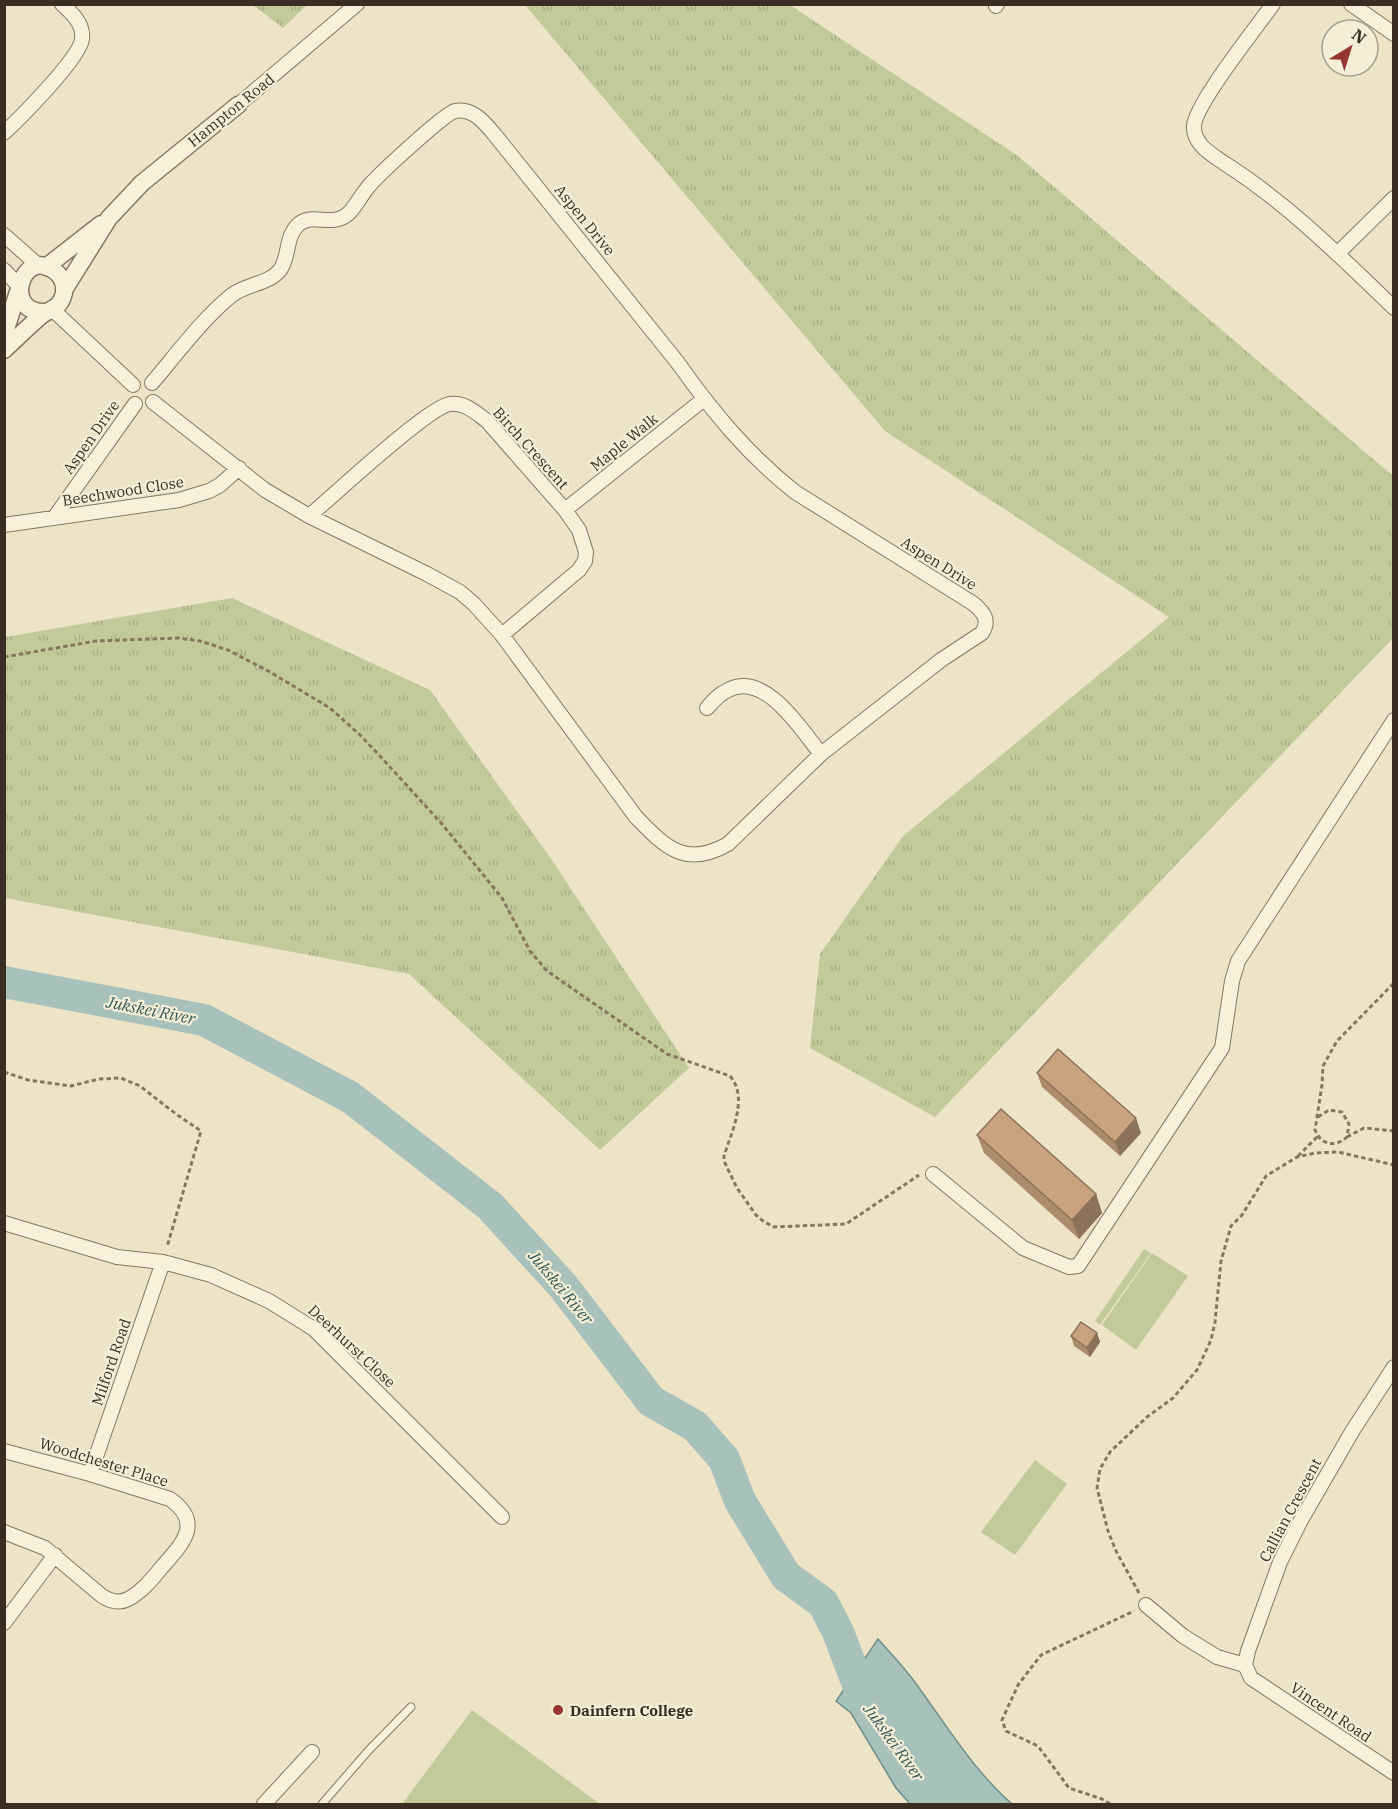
<svg xmlns="http://www.w3.org/2000/svg" width="1398" height="1809" font-family="'IBM Plex Serif',serif">
<defs>
<pattern id="grass-tufts" width="24" height="20" patternUnits="userSpaceOnUse" patternTransform="scale(1.5)"><rect width="24" height="20" fill="#c2ca9c"/><path d="M3 7l-1-3M5 7V3M7 7l1-3M15 17l-1-3M17 17v-4M19 17l1-3" fill="none" stroke="#a7ae86"/></pattern>
</defs>
<rect width="100%" height="100%" fill="#ede4c8"/>
<path fill="url(#grass-tufts)" d="M253,5H307L283,28Z
M525,5H790L1018,156L1393,476V638L935,1117L810,1048L820,954L903,836L1169,617L885,431Z
M232,598L430,690L554,863L689,1068L600,1150L409,974L5,898V637Z"/>
<path fill="#c2ca9c" d="M1144,1249L1151,1253L1100,1325L1095,1321Z
M1152,1253L1188,1276L1136,1350L1102,1325Z
M1035,1460L1067,1484L1015,1555L981,1532Z
M472,1710L600,1804H402Z"/>
<path fill="#a9c1bb" stroke="#6f8f89" stroke-width="1.5" d="M878,1639C890,1653 903,1666 914,1681C945,1723 973,1770 1012,1804H910L896,1788L851,1713L836,1701Z"/>
<g fill="none" stroke-linecap="round" stroke-linejoin="round">
<path stroke="#a9c1bb" stroke-width="32" d="M4,982L204,1020L350,1097L490,1206L563,1286L651,1401L695,1426L724,1459L740,1501L786,1576L823,1603L838,1632L865,1703L872,1712"/>
<defs>
<path id="service" d="M322,1804L368,1751L411,1707"/>
<path id="minor" d="M1273,4C1257,27 1195,104 1194,126C1193,144 1211,154 1224,163C1287,203 1340,256 1394,308
M1351,4L1394,34
M996,6L997,4
M238,105L357,4
M4,133C20,118 80,58 82,39C84,24 72,13 62,4
M4,235L39,266
M1337,254L1394,198
M4,270L18,285
M53,310L133,385
M152,383C176,355 203,318 232,295C246,284 269,284 280,270C290,256 285,236 299,224C314,212 333,229 350,212C357,204 362,194 369,186C379,174 444,114 455,111C475,107 488,127 499,140L678,363C712,411 748,455 795,492L974,604C984,613 990,620 982,633L941,660L821,754L728,844C686,868 666,848 636,817L502,635L474,604L460,592L427,574L309,516L265,490L153,402
M565,510L704,399
M309,516C332,497 429,406 450,404C465,402 476,413 487,421L565,510L579,530L586,552L585,561L579,570L502,635
M54,518L135,404
M4,525L179,500L209,491L220,485L239,468
M707,708C713,701 719,694 728,690C765,670 802,731 821,754
M933,1174L1023,1248L1069,1267L1078,1266L1222,1048L1232,981L1238,961L1394,720
M4,1223L117,1257L163,1262L211,1275L269,1301L314,1329L502,1517
M1394,1367L1353,1430L1301,1520L1280,1562L1248,1651L1245,1665L1251,1678L1394,1773
M4,1451L90,1474L170,1499C204,1523 182,1544 162,1567C153,1578 141,1593 128,1599C119,1604 110,1601 102,1596L45,1548L4,1532
M90,1474L163,1262
M1146,1605L1183,1636L1217,1657L1245,1665
M4,1623L55,1555
M264,1804L312,1752"/>
<path id="tertiary" d="M46,267L101,224
M64,290L109,218L142,183L238,105
M4,335L18,292
M4,350C17,338 29,326 42,315C47,311 53,310 58,305C61,302 63,297 64,293C65,285 62,277 56,272C23,244 0,314 46,312"/>
</defs>
<use href="#service" stroke="#88775e" stroke-width="9"/>
<use href="#minor" stroke="#88775e" stroke-width="16"/>
<use href="#tertiary" stroke="#88775e" stroke-width="19"/>
<path stroke="#88775e" stroke-width="3" stroke-dasharray="4.5 3" stroke-linecap="butt" d="M4,657L96,641L179,638L200,641L228,650L270,672L330,708L359,734L379,755L442,824L502,898L530,951L547,971L667,1054L730,1076C749,1098 731,1133 724,1156V1161L737,1188L756,1215L763,1221L774,1227L846,1224L919,1175
M4,1072L28,1080L71,1086L99,1079L121,1078L140,1086L176,1114L201,1131L167,1247
M1318,1117L1329,1110L1342,1112L1349,1124L1347,1137C1335,1148 1321,1145 1315,1130L1322,1085L1323,1066L1337,1041L1394,983
M1347,1137L1364,1128L1394,1131
M1298,1156L1318,1136
M1139,1593L1116,1551L1108,1531L1097,1488L1100,1469L1110,1452L1147,1417L1173,1398L1197,1370L1211,1340L1215,1322L1221,1261L1231,1226L1242,1215L1266,1176L1297,1157L1315,1153L1338,1152L1394,1165
M1110,1804L1102,1799L1069,1788L1038,1746L1006,1731L1002,1720L1018,1685L1041,1655L1134,1611"/>
<use href="#service" stroke="#f7f1db" stroke-width="7"/>
<use href="#minor" stroke="#f7f1db" stroke-width="14"/>
<use href="#tertiary" stroke="#f7f1db" stroke-width="16"/>
</g>
<path fill="#ad8c6e" d="M1037,1073L1141,1133L1120,1156L1042,1087Z
M977,1135L1096,1194L1102,1213L1079,1239L984,1153Z
M1097,1333L1100,1342L1090,1357L1074,1346L1071,1336Z"/>
<path fill="#8d725a" d="M1136,1118L1141,1133L1120,1156L1115,1142Z
M1096,1194L1102,1213L1079,1239L1072,1220Z
M1097,1333L1100,1342L1090,1357L1087,1348Z"/>
<path fill="#c9a380" stroke="#8d725a" stroke-width="1.5" d="M1058,1049L1136,1118L1115,1142L1037,1073Z
M1001,1109L1096,1194L1072,1220L977,1135Z
M1081,1322L1097,1333L1087,1348L1071,1336Z"/>
<circle fill="#943731" stroke="#f4eed7" stroke-width="2" cx="558" cy="1710" r="6"/>
<g text-anchor="middle" dominant-baseline="central" stroke-width="4.5" stroke-linejoin="round" paint-order="stroke">
<g font-size="15" fill="#392e21" stroke="#f4eed7">
<text transform="translate(231 110) rotate(-39)">Hampton Road</text>
<text transform="translate(585 220) rotate(51)">Aspen Drive</text>
<text transform="translate(91 437) rotate(-55)">Aspen Drive</text>
<text transform="translate(624 442) rotate(-39)">Maple Walk</text>
<text transform="translate(531 448) rotate(48)">Birch Crescent</text>
<text transform="translate(123 491) rotate(-9)">Beechwood Close</text>
<text transform="translate(939 563) rotate(32)">Aspen Drive</text>
<text transform="translate(352 1346) rotate(43)">Deerhurst Close</text>
<text transform="translate(111 1362) rotate(-71)">Milford Road</text>
<text transform="translate(104 1462) rotate(17)">Woodchester Place</text>
<text transform="translate(1290 1510) rotate(-62)">Callian Crescent</text>
<text transform="translate(1331 1712) rotate(34)">Vincent Road</text>
</g>
<g font-size="15" font-weight="bold" fill="#392e21" stroke="#f4eed7" text-anchor="start">
<text x="570" y="1710">Dainfern College</text>
</g>
<g font-size="16" font-style="italic" fill="#315858" stroke="#f4eed7">
<text transform="translate(151 1010) rotate(11)">Jukskei River</text>
<text transform="translate(561 1287) rotate(50)">Jukskei River</text>
<text transform="translate(894 1742) rotate(54)">Jukskei River</text>
</g>
</g>
<rect width="1398" height="1809" fill="none" stroke="#392e21" stroke-width="12"/>
<g transform="translate(1350 48) rotate(38)"><circle r="28" fill="#f4eed7" stroke="#a9a18e" stroke-width="1.5"/>
<path d="M0-4.5L10 22L0 15L-10 22Z" fill="#943731"/>
<text y="-9" font-size="16" font-weight="bold" text-anchor="middle" fill="#392e21">N</text>
</g>
</svg>
